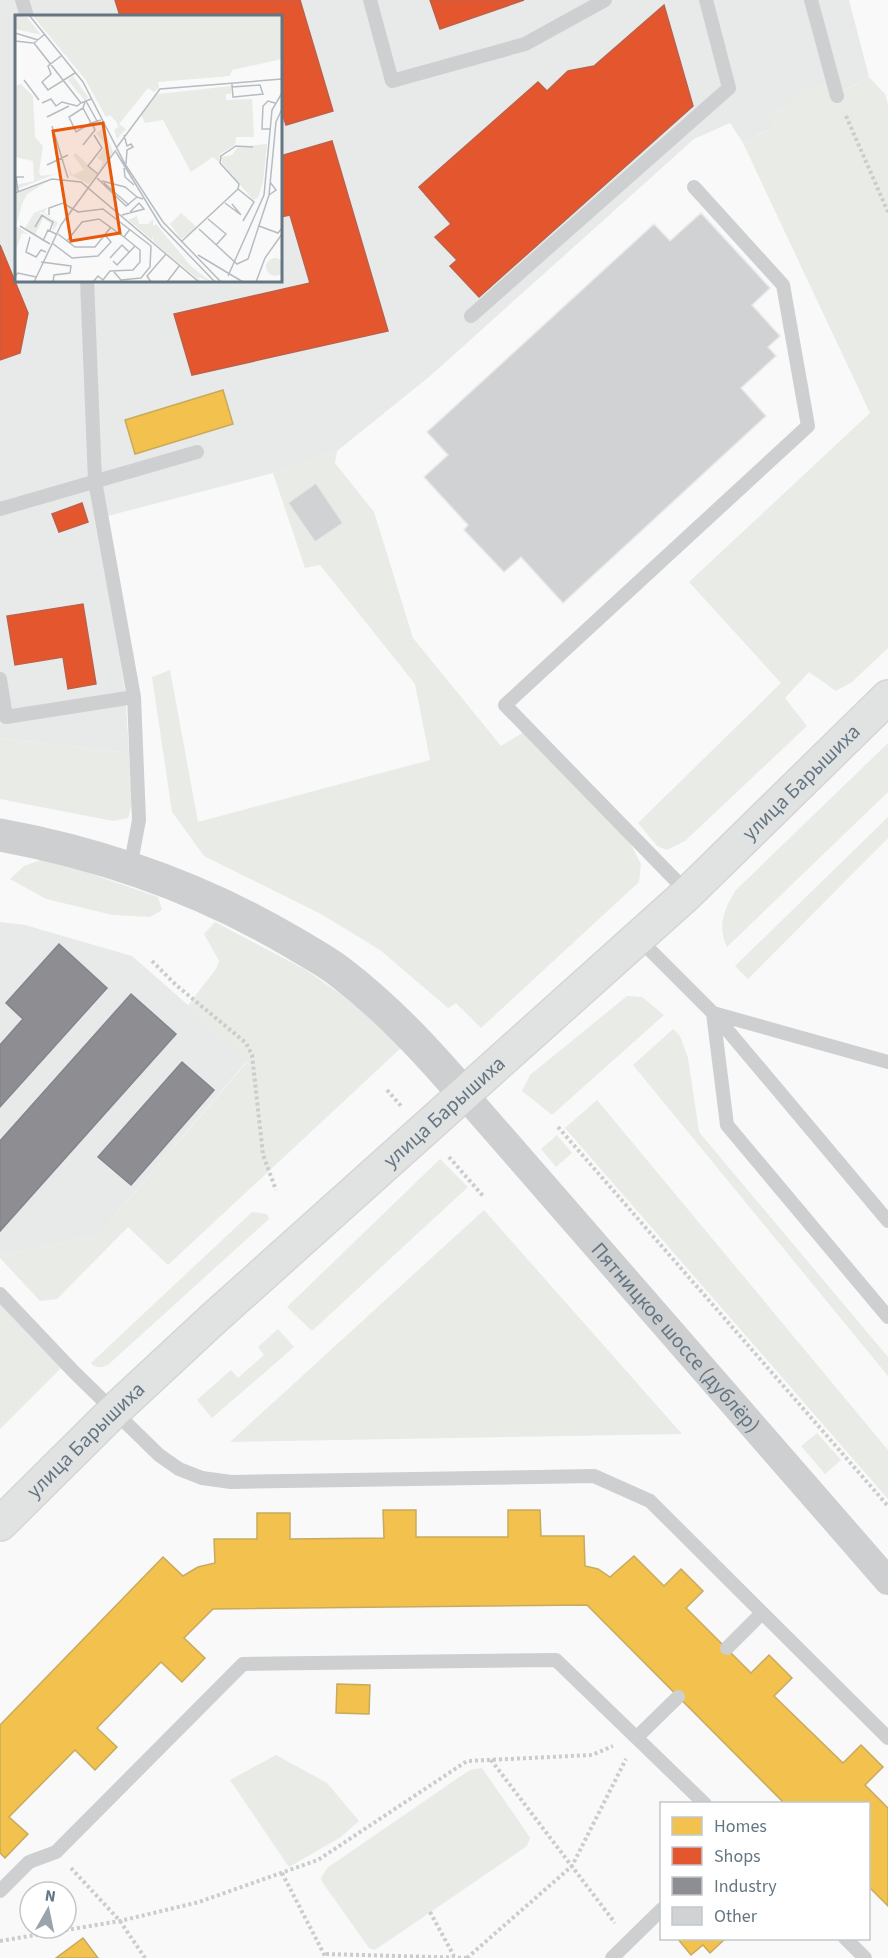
<svg xmlns="http://www.w3.org/2000/svg" width="888" height="1958" font-family="'Source Sans 3',sans-serif">
<rect width="100%" height="100%" fill="#f9f9f9"/>
<path fill="#e8e9e9" fill-rule="evenodd" d="M0,0H849L869,77L743,143L730,123L694,139L429,377L337,451L273,473L96,519L125,690L129,753L0,738ZM16,16H280V280H16Z
M0,922L25,925L132,956L188,1005L247,1061L98,1235L0,1255Z"/>
<path fill="#e8ebe6" d="M869,77L885,94L888,104V648L852,682L836,691L809,672L785,698L807,726L685,841L667,850L657,846L638,823L781,683L689,582L870,413L743,143L774,127L768,113L789,103L804,86L828,84L843,91Z
M337,451L335,463L374,512L413,638L501,746L524,732L628,839L641,864L639,882L481,1028L456,1003L448,1008L380,950L321,914L204,856L172,812L152,677L170,670L198,822L430,760L415,684L320,565L305,568L273,473Z
M0,738L129,753L132,804L128,818L113,821L0,799Z
M888,743V792L727,947C717,925 724,909 736,890Z
M888,817V838L748,979L735,966Z
M46,858L158,897L162,910L150,917L113,915L46,899L10,879L24,866Z
M215,922L306,970L359,1007L402,1047L168,1265L128,1227L57,1299L40,1301L0,1258V1255L98,1235L247,1062L188,1005L216,969L219,961L204,934Z
M627,996L642,997L664,1015L552,1115L522,1091L530,1075Z
M673,1029L680,1036L688,1058L699,1132L888,1357V1376L633,1065Z
M597,1100L888,1450V1499L565,1128Z
M557,1135L572,1153L556,1167L541,1149Z
M440,1159L468,1187L312,1331L287,1307Z
M484,1210L682,1434L230,1442Z
M252,1212L267,1214L269,1219L109,1364C103,1368 96,1369 91,1363Z
M0,1304L61,1368L0,1429Z
M278,1329L294,1347L212,1418L197,1400L231,1370L238,1378L264,1355L258,1347Z
M817,1433L841,1460L825,1474L801,1446Z
M276,1755L327,1783L359,1821L341,1837L289,1867L230,1780Z
M482,1768L527,1833L530,1838L527,1846L378,1948L374,1950L369,1948L323,1883L321,1878L327,1868L461,1776L470,1770Z"/>
<path fill="#f2c14e" stroke="#c8aa5e" stroke-width="1.5" d="M223,390L233,424L135,454L125,420Z
M383,1510H416V1537H508V1510H540L541,1536H584L585,1566L598,1569L610,1577L634,1556L664,1586L681,1569L703,1591L686,1608L751,1673L769,1655L792,1678L774,1696L843,1763L861,1745L883,1767L865,1785L888,1808V1906L868,1886V1804H785L587,1605L213,1609L184,1638L205,1658L182,1682L161,1662L97,1728L117,1747L95,1770L75,1750L9,1817L28,1834L5,1858L0,1853V1725L163,1557L183,1576L198,1567L215,1563L214,1539H257V1513H290V1539L384,1538Z
M337,1684L370,1685L369,1714L336,1713Z
M83,1938L98,1958H56Z
M677,1938H725V1939L710,1953L703,1945L691,1955Z"/>
<path fill="#e4572e" stroke="#be6048" stroke-width="1.5" d="M115,0H300L333,111L286,125L280,107V16H120Z
M430,0H524L440,29Z
M664,5L693,106L479,297L450,266L457,260L435,237L451,224L419,187L538,82L547,91L568,71L594,66Z
M332,141L388,331L192,375L174,314L310,283L290,215L280,217V156Z
M0,245L28,313L20,353L0,360Z
M82,503L88,522L59,532L52,514Z
M83,604L96,684L68,689L63,657L15,665L7,616Z"/>
<path fill="#8d8d92" stroke="#81868e" stroke-width="1.5" d="M59,944L107,988L0,1107V1045L23,1019L6,1003Z
M131,994L176,1034L0,1231V1141Z
M182,1062L214,1090L131,1185L98,1157Z"/>
<path fill="#d0d2d3" stroke="#e8e8e8" stroke-width="1.5" d="M701,213L770,288L752,305L780,336L768,347L776,356L741,388L766,416L563,603L521,557L504,572L464,530L468,525L424,477L448,455L427,432L654,224L670,241Z
M316,483L343,523L315,542L288,503Z"/>
<g fill="none" stroke-linecap="round" stroke-linejoin="round">
<defs>
<g id="secondary">
<path id="s2" d="M0,1524L114,1411L213,1319L688,893L888,697"/>
</g>
</defs>
<use href="#secondary" stroke="#d5d6d7" stroke-width="36"/>
<path stroke="#cbcccd" stroke-width="4" stroke-dasharray="3 3" stroke-linecap="butt" d="M846,116L888,212
M152,961L176,985L246,1043L252,1055L263,1155L276,1190
M387,1090L401,1106
M558,1127L888,1506
M449,1157L483,1196
M491,1760L615,1923
M71,1868L120,1921L145,1958
M282,1873L326,1958
M430,1912L454,1956
M0,1941L120,1921L199,1902L318,1860L467,1761L592,1755L613,1746
M326,1954L469,1958
M467,1958L572,1866L626,1759"/>
<path stroke="#cecfd0" stroke-width="14" d="M22,0L27,16
M370,0L392,81L525,44L605,0
M811,0L837,96
M87,280L95,481L134,697L139,820L130,868
M471,316L729,88L706,0
M0,509L197,452
M0,679L6,717L134,697
M688,893L505,705L808,426L783,285L694,187
M638,938L713,1013L727,1125L888,1317
M713,1013L888,1221
M713,1013L888,1062
M0,1294L74,1372L159,1455L179,1469L202,1478L231,1482L594,1476L650,1501L888,1738
M727,1648L762,1613
M637,1737L678,1697
M0,1891L29,1862L56,1852L243,1664L556,1660L705,1804
M845,1938L865,1958
M612,1958L662,1909"/>
<path stroke="#cecfd0" stroke-width="28" id="s1" d="M463,1093L888,1581"/>
<path stroke="#cecfd0" stroke-width="33" d="M0,835C103,854 203,889 294,943C309,952 326,961 340,972C387,1008 425,1049 463,1093"/>
<use href="#secondary" stroke="#e1e2e2" stroke-width="33"/>
</g>
<g text-anchor="middle" dominant-baseline="central" stroke-width="6" stroke-linejoin="round" paint-order="stroke">
<g font-size="21" fill="#657683" stroke="#fff">
<text stroke="none"><textPath href="#s2" startOffset="1092">улица Барышиха</textPath></text>
<text stroke="none"><textPath href="#s2" startOffset="606">улица Барышиха</textPath></text>
<text stroke="none"><textPath href="#s1" startOffset="324">Пятницкое шоссе (дублёр)</textPath></text>
<text stroke="none"><textPath href="#s2" startOffset="120">улица Барышиха</textPath></text>
</g>
</g>
<g transform="translate(15 15)">
<rect width="267" height="267" fill="#f9f9f9"/>
<path d="M0,0L12,2L26,20L0,14ZM17,0H267V44L217,55L215,61L143,67L144,73L139,77L133,73L104,109L111,114L102,124L99,115L103,112L102,108L95,100L91,102L70,64ZM58,61L73,82L70,86L53,65ZM6,69L18,81L20,122L28,131L24,157L26,161L40,159L0,175V170L19,166L18,146L0,142V71ZM216,71V79H211V85L237,84L239,122H221L220,130L205,139L204,147L198,142L176,157L148,105L130,108L126,100L143,79ZM89,113L98,137L83,158L88,147L82,143L91,131L81,118ZM252,129L248,167L243,183L238,185L207,148L206,142L217,140L223,132ZM61,138L82,159L74,169L55,160L54,152L57,160L69,155L58,140ZM30,168L12,179L7,189L1,211L13,219L7,218L0,238V179ZM33,192L29,197L43,208L38,216V205L27,197L24,198L37,207L36,209L28,203L20,220L10,213L19,198ZM166,198L183,213L166,224L155,209ZM122,201L124,209H133L138,204V211L141,209L176,251L196,267L183,262L186,267L138,226V221L137,225L113,205ZM251 252a9 9 0 1 1 18 0a9 9 0 1 1-18 0Z" fill="#e8ebe6"/>
<path fill="none" stroke="#b5bdc3" stroke-width="1.5" d="M14,0L68,67L110,149L148,207L206,267M0,18L23,25M30,19L19,28L66,88L76,84M0,26L18,28M46,41L33,51L36,59L27,67L33,75L60,58M9,65L24,85M217,69V71L218,82H219L248,79L245,70L217,72M71,86L82,106M70,87L68,93L76,108L86,105M27,88L36,84L41,91L47,87L62,91L66,88M68,93L54,102L61,117L76,108M32,102L54,91M37,111L53,163M256,114H247L248,91L253,86L260,88M79,120L87,133L73,151L83,159M109,120L112,131L116,129L118,132L112,135L111,149M68,130L80,115L77,108M102,132L145,74L267,64M101,137L146,211L200,267M32,150L53,140M109,153L110,162L119,170M82,163L111,191L122,182L128,184M87,166L110,172L122,182M89,168L114,190M3,176L1,162H9M0,178L37,164L66,167L184,267M254,180L261,175L255,167M210,188L226,200L217,189M34,200V193L48,188L63,197L88,194L136,231L135,252L126,263L106,265L99,257M107,200L129,194L124,188L115,197M193,204L211,219L201,230M228,206L239,187L223,174L224,169L205,148L206,141L221,131L238,132M5,211L35,229M244,211L263,218L267,213M20,212L27,200L38,207L35,215M184,214L222,249L233,244L254,180L261,107L267,94M43,219L60,232H80L96,212M15,222L11,237L21,242L26,235L31,237M28,226L33,215L41,219M52,226L67,207L84,204L109,222L115,214M166,227L223,174M37,228L57,243L83,241L96,227L90,220M183,240L228,267M95,243L107,230L114,237M98,246L102,250L120,231M26,247L56,251L55,258L39,260L38,267M0,261L3,258L21,262M213,261L249,180L257,95L267,78M19,267L46,210L101,135M78,267L83,261L88,265L95,256L118,255L125,247V235L109,222M136,267L132,261L151,239M152,267L165,250M241,267L250,243L267,219"/>
<path fill="#e8590c" fill-opacity="0.15" stroke="#e8590c" stroke-width="3" d="M88,108L105,218L56,226L38,116Z"/>
<rect width="267" height="267" fill="none" stroke="#657683" stroke-width="3"/>
</g>
<rect x="660" y="1802" width="210" height="138" fill="#ffffff" stroke="#c1c8cd" stroke-width="1.5"/>
<rect x="672" y="1817" width="30" height="18" fill="#f2c14e" stroke="#c1c8cd" stroke-width="1.5"/>
<text x="714" y="1832" font-size="18" fill="#657683">Homes</text>
<rect x="672" y="1847" width="30" height="18" fill="#e4572e" stroke="#c1c8cd" stroke-width="1.5"/>
<text x="714" y="1862" font-size="18" fill="#657683">Shops</text>
<rect x="672" y="1877" width="30" height="18" fill="#8d8d92" stroke="#c1c8cd" stroke-width="1.5"/>
<text x="714" y="1892" font-size="18" fill="#657683">Industry</text>
<rect x="672" y="1907" width="30" height="18" fill="#d0d2d3" stroke="#c1c8cd" stroke-width="1.5"/>
<text x="714" y="1922" font-size="18" fill="#657683">Other</text>
<g transform="translate(48 1910) rotate(9)"><circle r="28" fill="#ffffff" stroke="#c1c8cd" stroke-width="1.5"/>
<path d="M0-4.5L10 22L0 15L-10 22Z" fill="#99a4ac"/>
<text y="-9" font-size="16" font-weight="bold" text-anchor="middle" fill="#657683">N</text>
</g>
</svg>
